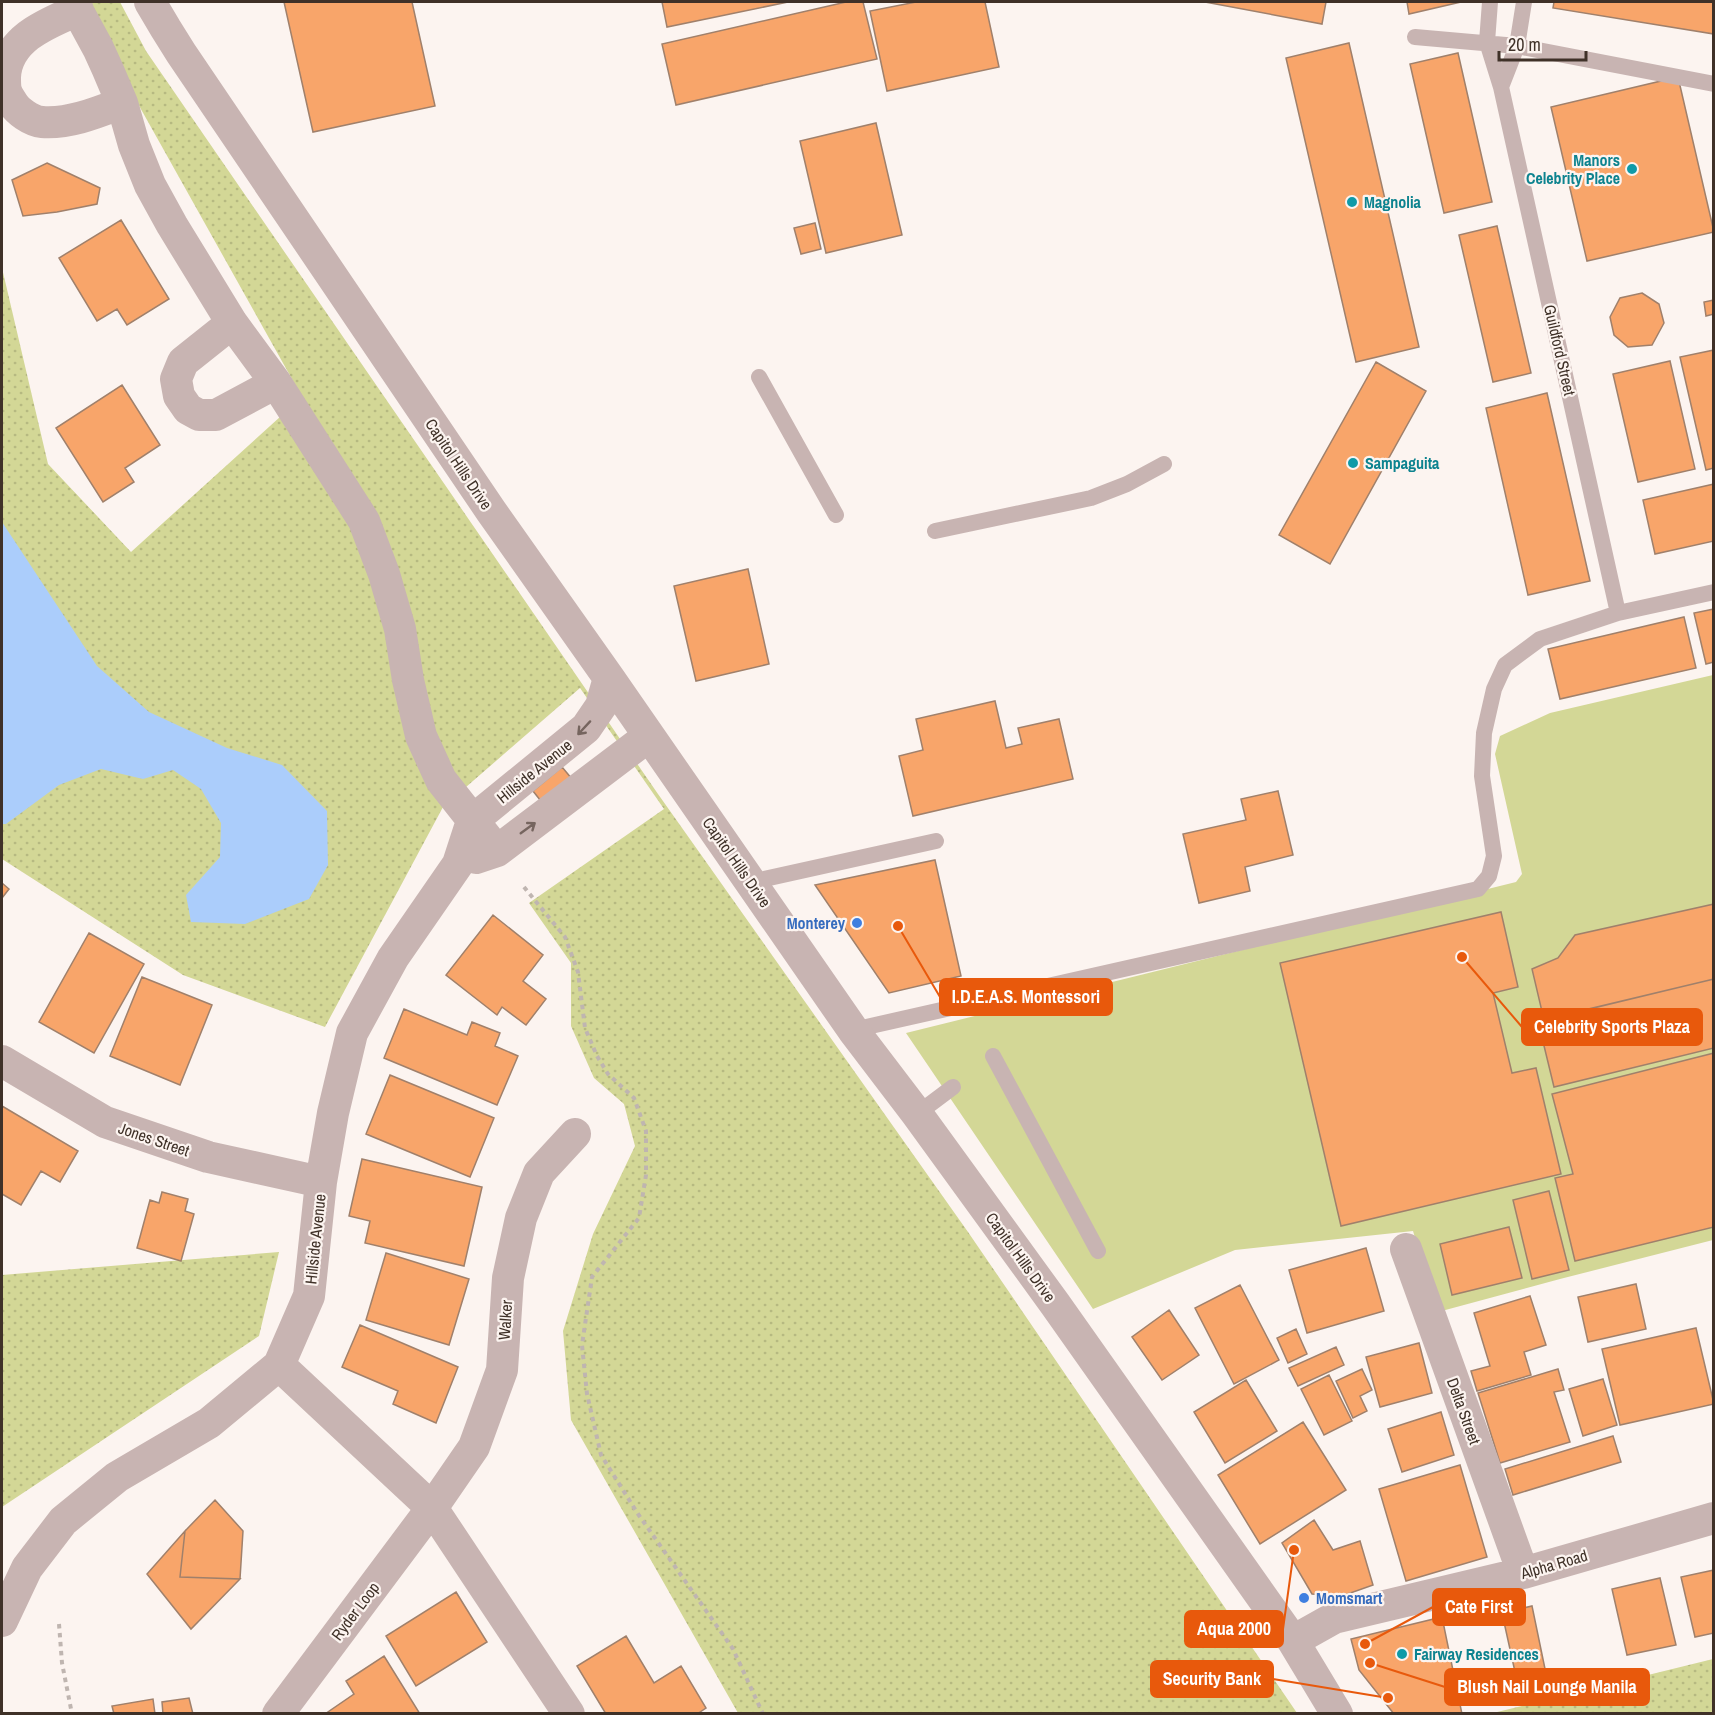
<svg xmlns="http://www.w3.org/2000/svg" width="1715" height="1715" font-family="'Archivo Narrow',sans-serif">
<defs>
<pattern id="grass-dots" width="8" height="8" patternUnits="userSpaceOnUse" patternTransform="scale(1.5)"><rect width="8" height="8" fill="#d3d796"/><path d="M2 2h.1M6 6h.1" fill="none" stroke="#b6b981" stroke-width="1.8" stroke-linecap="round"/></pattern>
</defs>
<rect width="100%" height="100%" fill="#fcf4f0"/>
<path fill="url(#grass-dots)" d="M81,2H120L146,51L658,794L968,1232L1297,1713H738L571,1420L563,1331L593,1234L635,1146L624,1104L594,1078L571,1026V963L529,903L664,809L580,688L443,807L325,1027L183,975L2,859V268L48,464L131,552L302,397Z
M279,1252L259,1336L2,1507V1275Z
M1713,1659V1713H1493Z"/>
<path fill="#d3d796" d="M1713,675V1240L1560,1279L1438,1312L1413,1231L1235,1250L1093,1309L906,1033L1516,882L1522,874L1495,754L1500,736L1550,713Z"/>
<path fill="#abcdfb" d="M2,522L97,666L149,712L227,748L282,765L327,811L328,865L309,899L245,924L191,922L186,895L220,857L221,823L201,789L173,770L143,779L101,769L59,785L6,824H2Z"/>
<path fill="#f8a56a" stroke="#a0806b" stroke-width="1.5" d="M284,2H412L435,106L313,132Z
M662,2H788L667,27Z
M846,2H863L877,59L676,105L662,44Z
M916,2H985L999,67L887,91L870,11Z
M1205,2H1326L1322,24Z
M1407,2H1461L1409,14Z
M1554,2H1714V34L1553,8Z
M1349,43L1419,347L1356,362L1286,58Z
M1458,53L1492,202L1444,213L1410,64Z
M1678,77L1714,232L1587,261L1551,107Z
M876,123L902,235L826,253L800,141Z
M47,163L100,188L97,204L57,212L23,216L12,180Z
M121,220L169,299L127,325L117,309L97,321L59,258Z
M815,223L821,249L801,254L794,228Z
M1497,226L1531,373L1493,382L1459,235Z
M1642,293L1659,304L1664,323L1652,345L1628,347L1614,335L1610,317L1620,298Z
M1714,300V314L1706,316L1704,302Z
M1714,350V468L1706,470L1680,357Z
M1670,361L1695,469L1638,482L1613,374Z
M1376,362L1426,391L1330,564L1279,535Z
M122,385L160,445L125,468L134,482L103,502L56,428Z
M1547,393L1590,581L1528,595L1486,408Z
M1714,484V541L1655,554L1643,500Z
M748,569L769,664L696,681L674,586Z
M1714,609V662L1706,664L1694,613Z
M1684,617L1696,668L1560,699L1548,649Z
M995,701L1006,748L1022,744L1018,728L1059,719L1073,779L913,816L899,756L923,750L916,719Z
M562,767L577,785L548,810L533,791Z
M1278,791L1293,855L1245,867L1250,891L1199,903L1183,834L1246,820L1241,799Z
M935,860L961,976L889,993L815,885Z
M2,883L9,889L2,898Z
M1714,904V979L1544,1020L1532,969L1558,958L1575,935Z
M1501,912L1518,987L1493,993L1512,1073L1536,1068L1561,1174L1341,1226L1280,963Z
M493,915L543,955L523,981L546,999L526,1025L502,1007L497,1015L446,975Z
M89,933L144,964L94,1053L39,1022Z
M142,977L212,1005L180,1085L110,1056Z
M1714,979V1048L1554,1087L1538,1021Z
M404,1009L467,1035L472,1022L500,1033L495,1046L518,1056L497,1105L384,1058Z
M1714,1053V1227L1575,1261L1555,1178L1573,1174L1552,1094Z
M390,1075L494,1118L470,1177L366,1134Z
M2,1106L78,1151L60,1182L41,1171L21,1205L2,1194Z
M362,1159L482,1187L464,1266L365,1243L370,1221L349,1216Z
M1549,1191L1569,1270L1532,1279L1513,1200Z
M162,1192L188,1199L185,1211L194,1214L181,1261L137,1248L150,1200L159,1203Z
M1509,1227L1522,1278L1452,1295L1440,1244Z
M1366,1248L1384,1311L1307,1333L1289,1270Z
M386,1253L469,1279L449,1345L366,1320Z
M1636,1284L1646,1329L1588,1342L1578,1297Z
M1240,1285L1279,1360L1234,1384L1195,1308Z
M1530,1296L1546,1345L1524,1352L1531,1375L1477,1391L1471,1371L1490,1366L1474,1313Z
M1169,1310L1199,1355L1162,1380L1132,1337Z
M360,1325L458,1367L436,1423L393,1404L398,1391L342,1367Z
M1696,1328L1714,1404L1620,1425L1602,1349Z
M1296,1329L1307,1354L1288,1363L1277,1338Z
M1419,1343L1432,1393L1380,1407L1366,1357Z
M1336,1347L1344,1365L1298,1386L1289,1368Z
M1362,1369L1372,1390L1360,1396L1367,1411L1353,1418L1336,1381Z
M1558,1369L1564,1390L1554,1392L1570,1442L1500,1463L1478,1393Z
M1329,1375L1352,1421L1324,1435L1301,1389Z
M1603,1379L1617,1425L1583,1436L1569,1389Z
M1246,1380L1277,1431L1225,1463L1194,1412Z
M1441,1412L1454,1455L1402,1472L1388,1429Z
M1303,1422L1346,1490L1260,1544L1218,1475Z
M1613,1436L1621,1462L1513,1495L1505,1469Z
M1460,1465L1487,1557L1406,1581L1379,1489Z
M215,1500L243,1531L240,1579L180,1577L185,1531Z
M1314,1520L1333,1550L1360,1541L1373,1585L1342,1596L1312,1594L1282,1543Z
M185,1531L180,1577L240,1579L191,1629L147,1574Z
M1714,1570V1633L1695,1637L1681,1577Z
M1660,1578L1676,1645L1627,1655L1612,1589Z
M456,1592L487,1642L416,1686L386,1636Z
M1532,1606L1550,1693L1521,1699L1502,1613Z
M1442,1617L1462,1714H1394L1359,1670L1351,1639Z
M626,1636L654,1683L681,1666L706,1708L697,1714H606L577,1666Z
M384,1656L420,1714H325L354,1694L346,1681Z
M189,1698L193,1714H163L162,1702Z
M153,1699L155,1714H114L112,1706Z"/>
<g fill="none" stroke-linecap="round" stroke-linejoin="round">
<path stroke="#bfb5b0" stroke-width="4" stroke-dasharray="4.5 4.5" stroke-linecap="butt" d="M524,887L565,937L578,972L585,1028L597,1056L608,1074L634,1098L646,1131V1175L639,1218L592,1277L582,1345L587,1394L601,1455L638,1514L733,1649L763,1714
M59,1624L62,1663L72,1714"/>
<path stroke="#c8b4b2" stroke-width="16" d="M1490,2L1487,42L1501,87L1618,613
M1415,37L1517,46L1714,84
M1501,87L1517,46L1524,2
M759,377L836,515
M935,531L1091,498L1127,484L1164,464
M751,882L936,841
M853,1030L1478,889L1489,876L1494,856L1482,776L1484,733L1494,689L1505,665L1540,639L1618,613L1714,592
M993,1056L1098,1251
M917,1114L953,1087"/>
<path stroke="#c8b4b2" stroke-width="32" d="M73,2L98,48L108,70L122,103L134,145L150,185L172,225L232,323L276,383L364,521L384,574L400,629L408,680L421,736L441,780L497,851
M150,2L166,29L181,53L491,511L609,678L853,1030L917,1114L1055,1304L1293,1641L1337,1714
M78,10C48,23 7,38 5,77C5,89 5,92 12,102C17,111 31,121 42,122C69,124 96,113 122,103
M232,323L183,362L176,379L179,396L188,409L199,415H216L276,383
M476,858L497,851L649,736
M2,1061L105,1122L208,1157L321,1182
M1406,1249L1523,1573
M279,1365L432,1508L569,1714
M2,1621L27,1568L63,1521L117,1477L209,1423L279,1365L309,1296L321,1182L333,1113L352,1033L393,958L458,864L472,821L586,728L601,706L609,678
M1293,1641L1334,1618L1523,1573L1714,1518
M278,1714L432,1508L474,1447L502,1370L508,1278L521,1218L539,1173L575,1134"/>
</g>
<defs><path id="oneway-shaft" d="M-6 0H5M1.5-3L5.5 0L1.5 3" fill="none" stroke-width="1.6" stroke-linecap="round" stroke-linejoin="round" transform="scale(1.5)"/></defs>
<g stroke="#76655f">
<use href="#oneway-shaft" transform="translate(584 728) rotate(133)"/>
<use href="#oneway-shaft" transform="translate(528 828) rotate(-36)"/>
</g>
<g fill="#0f9aa8" stroke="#fcf4f0" stroke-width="2">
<circle cx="1632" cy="169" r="6"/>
<circle cx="1352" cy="202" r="6"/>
<circle cx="1353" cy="463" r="6"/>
<circle cx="1402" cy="1654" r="6"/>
</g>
<g fill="#3f7fe0" stroke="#fcf4f0" stroke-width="2">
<circle cx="857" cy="923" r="6"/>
<circle cx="1304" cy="1598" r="6"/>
</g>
<g text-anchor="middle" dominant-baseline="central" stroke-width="4.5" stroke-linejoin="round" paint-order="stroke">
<g font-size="16" font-weight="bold" fill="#0d838f" stroke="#fcf4f0" text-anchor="start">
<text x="1620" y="160" text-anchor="end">Manors<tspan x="1620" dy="18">Celebrity Place</tspan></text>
<text x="1364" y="202">Magnolia</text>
<text x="1365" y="463">Sampaguita</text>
<text x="1414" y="1654">Fairway Residences</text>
</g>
<g font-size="16" fill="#3f3128" stroke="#fcf4f0">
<text transform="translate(1560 350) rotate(77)">Guildford Street</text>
<text transform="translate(459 464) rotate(56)">Capitol Hills Drive</text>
<text transform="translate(534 771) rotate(-39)">Hillside Avenue</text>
<text transform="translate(737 862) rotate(55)">Capitol Hills Drive</text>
<text transform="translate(154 1139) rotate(19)">Jones Street</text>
<text transform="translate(315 1239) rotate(-84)">Hillside Avenue</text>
<text transform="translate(1021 1257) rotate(54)">Capitol Hills Drive</text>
<text transform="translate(505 1320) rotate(-86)">Walker</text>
<text transform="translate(1464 1411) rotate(70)">Delta Street</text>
<text transform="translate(1554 1564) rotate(-16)">Alpha Road</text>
<text transform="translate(355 1611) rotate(-53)">Ryder Loop</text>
</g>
<g font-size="16" font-weight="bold" fill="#366cbe" stroke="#fcf4f0" text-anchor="end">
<text x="845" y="923">Monterey</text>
<text x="1316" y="1598" text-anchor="start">Momsmart</text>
</g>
</g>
<path fill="none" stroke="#e8590c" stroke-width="2" d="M898 926L940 997M1462 957L1522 1027M1365 1644L1433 1607M1294 1550L1283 1629M1388 1698L1273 1679M1370 1663L1445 1687"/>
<g fill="#e8590c" stroke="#fcf4f0" stroke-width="2">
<circle cx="898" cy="926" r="6"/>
<circle cx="1462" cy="957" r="6"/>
<circle cx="1365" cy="1644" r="6"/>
<circle cx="1294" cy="1550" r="6"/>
<circle cx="1388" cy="1698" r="6"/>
<circle cx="1370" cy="1663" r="6"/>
</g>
<g fill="#e8590c" stroke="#e8590c" stroke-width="2">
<rect x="940" y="979" width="172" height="36" rx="6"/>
<rect x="1522" y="1009" width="180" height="36" rx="6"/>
<rect x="1433" y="1589" width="92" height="36" rx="6"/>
<rect x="1185" y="1611" width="98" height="36" rx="6"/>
<rect x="1151" y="1661" width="122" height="36" rx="6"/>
<rect x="1445" y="1669" width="204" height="36" rx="6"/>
</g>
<g font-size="18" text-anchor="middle" font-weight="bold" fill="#fff">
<text x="1026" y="1003">I.D.E.A.S. Montessori</text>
<text x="1612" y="1033">Celebrity Sports Plaza</text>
<text x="1479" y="1613">Cate First</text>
<text x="1234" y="1635">Aqua 2000</text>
<text x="1212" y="1685">Security Bank</text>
<text x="1547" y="1693">Blush Nail Lounge Manila</text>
</g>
<rect width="1715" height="1715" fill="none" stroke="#3f3128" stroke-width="6"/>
<path d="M1499 51v9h87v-9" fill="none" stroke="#3f3128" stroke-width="3"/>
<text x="1508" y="51" font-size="18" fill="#3f3128" stroke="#fcf4f0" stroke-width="4.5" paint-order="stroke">20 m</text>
</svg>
